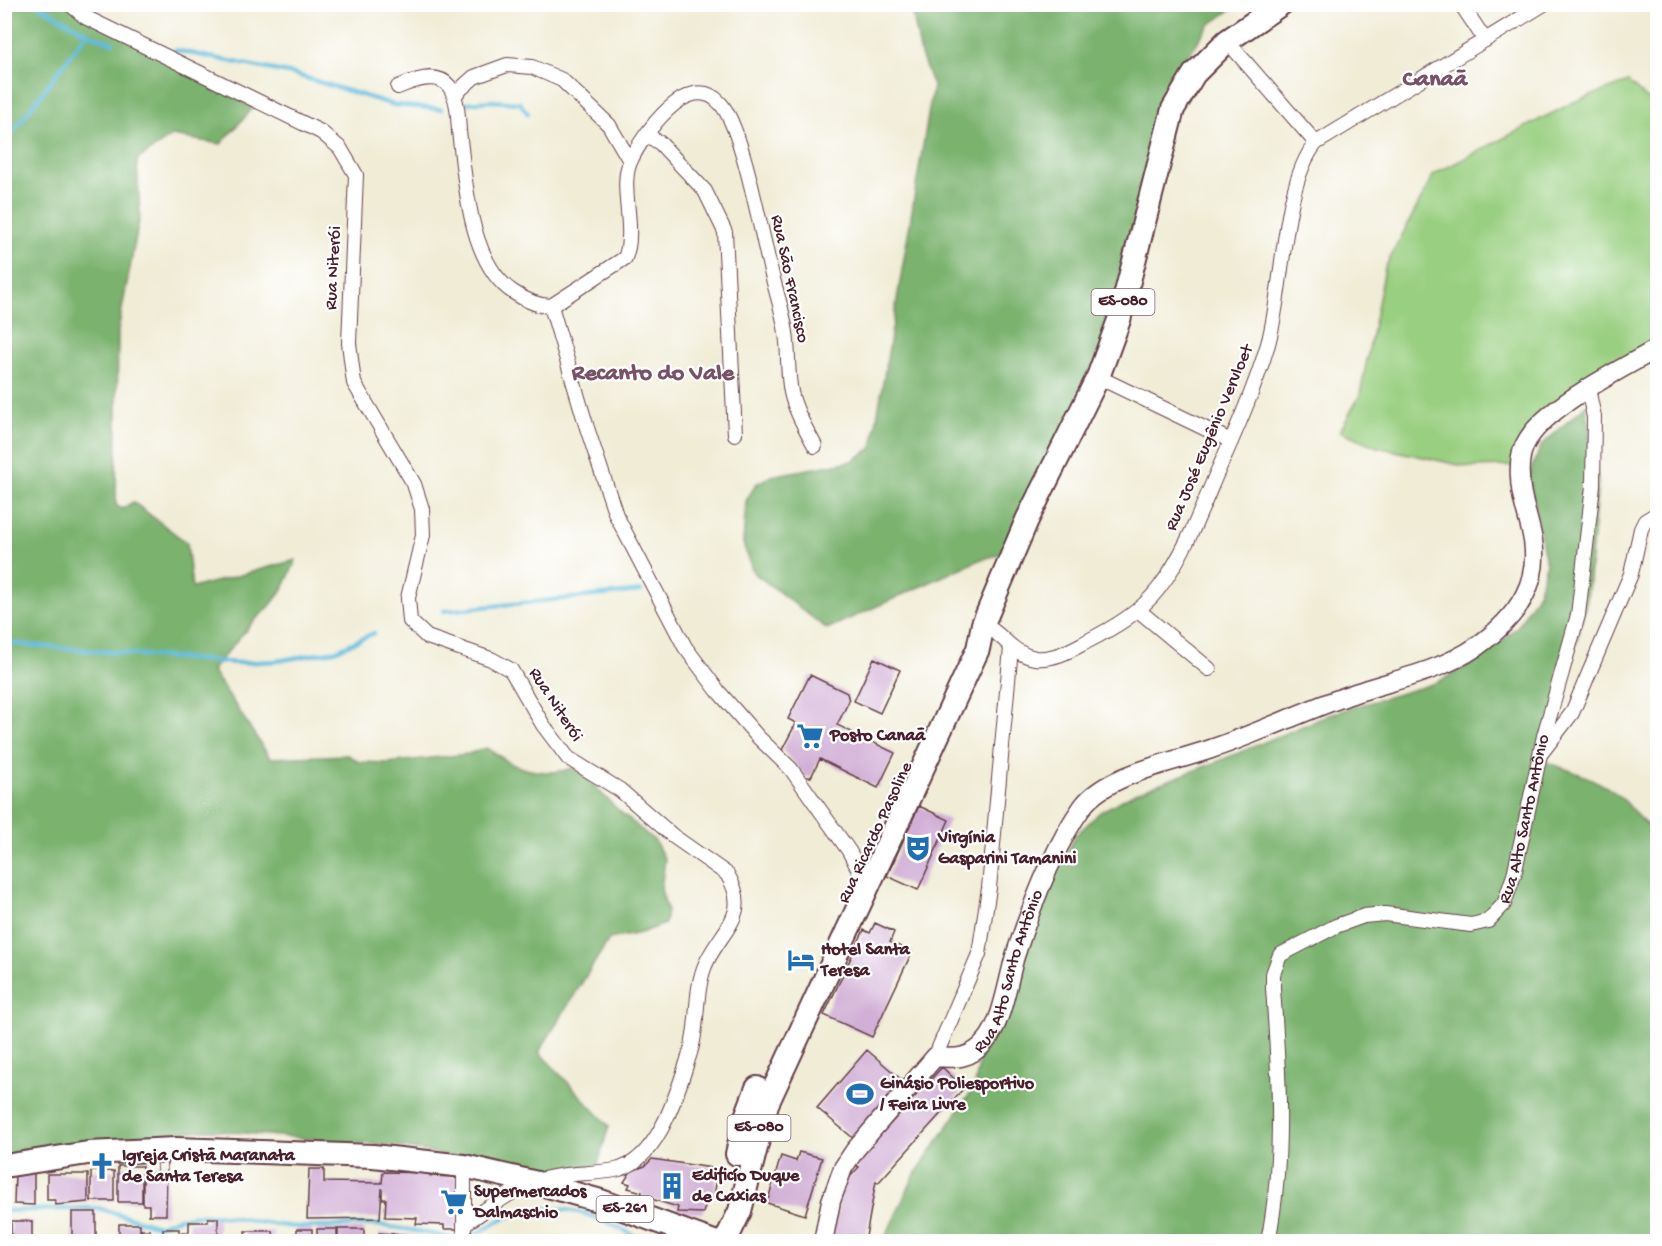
<svg xmlns="http://www.w3.org/2000/svg" width="1662" height="1246" font-family="'Gochi Hand',sans-serif">
<rect width="100%" height="100%" fill="#fff"/>
<filter id="ink" filterUnits="userSpaceOnUse"><feTurbulence type="fractalNoise" baseFrequency=".0167" numOctaves="2"/><feDisplacementMap in="SourceGraphic" scale="12" xChannelSelector="R" yChannelSelector="G"/><feConvolveMatrix kernelMatrix="1 2 1 2 8 2 1 2 1" color-interpolation-filters="sRGB"/></filter>
<filter id="wash" filterUnits="userSpaceOnUse"><feTurbulence type="fractalNoise" baseFrequency=".008" numOctaves="4" result="noise"/><feDisplacementMap in="SourceGraphic" scale="24" xChannelSelector="R" yChannelSelector="G"/><feGaussianBlur stdDeviation="1.35" result="paint"/><feColorMatrix in="noise" values="0 0 0 0 0 0 0 0 0 0 0 0 0 0 0 0 0 1.4 0 .05"/><feComposite in="paint" operator="in"/></filter>
<g filter="url(#wash)">
<rect width="100%" height="100%" fill="#f0ecd6"/>
<path fill="#99cf80" stroke="#727756" stroke-width="1.5" d="M1628,82L1657,107V342L1570,394L1513,466L1468,467L1377,447L1340,431L1360,395L1385,268L1434,174L1574,102Z"/>
<path fill="#7ab26e" stroke="#62684c" stroke-width="1.5" d="M4,5H66L253,108L221,144L172,136L137,160L140,216L118,330L116,505L122,509L133,502L187,543L192,588L296,560L283,589L270,606L253,622L212,670L270,758L348,755L359,762L387,763L468,754L486,748C496,753 505,761 514,765C533,773 557,775 575,767L617,809L655,841L665,860L661,889L667,910L665,924L641,933L609,939L539,1052L609,1126L597,1167L544,1171L522,1169L395,1146L207,1130L142,1136L5,1156Z
M911,5H1238L1209,25L1181,66L1171,91L1105,348L1005,553L979,560L827,629L753,572L743,543L746,501L756,484L771,476L852,461L872,448L933,86L921,55Z
M1586,405L1598,482L1587,599L1546,762C1571,771 1597,778 1619,796C1635,808 1636,822 1657,830V1241L883,1242L914,1176L975,1086L982,1045L1032,919L1076,835L1100,812L1135,793L1219,761L1334,713L1436,683L1483,658L1518,626L1539,591L1546,564L1529,475L1541,446Z"/>
<g fill="none" stroke-linecap="round" stroke-linejoin="round">
<path stroke="#5cb9da" stroke-width="4.5" d="M36,4L87,33L113,43
M175,50L293,74L394,105L441,109
M468,103L492,101L520,103L528,114
M4,144L87,33
M444,611L641,591
M4,643L237,663L277,661L335,651L374,633
M4,1211L98,1208L158,1226C208,1201 250,1226 301,1227C325,1228 350,1224 374,1225C402,1227 432,1234 460,1240C477,1237 489,1225 505,1218C560,1196 598,1216 646,1242"/>
</g>
<g id="blocks">
<path fill="#d1afd6" d="M874,658L900,670L880,713L854,701Z
M810,675L847,693L849,701L837,725L895,753L878,788L820,759L811,777H806L782,750L796,723L788,719Z
M919,806L949,820L918,890L887,876Z
M875,923L894,932L890,942L912,952L872,1037L824,1015L864,930L870,933Z
M867,1050L902,1080L853,1138L817,1108Z
M942,1067L964,1088L878,1183L876,1181L865,1242H832L843,1177L849,1178L859,1167L854,1164Z
M799,1152L822,1158L805,1215L767,1203L781,1156L796,1161Z
M652,1159L718,1169L714,1198L708,1197L703,1213L677,1212L678,1207L641,1196L642,1192L628,1188L630,1184L624,1182L631,1171L645,1166Z
M157,1163H167L166,1215H149V1205H143V1174H157Z
M118,1166H142V1202H118Z
M309,1169H324V1182L382,1183L383,1172L430,1173V1176L454,1177L458,1180L457,1229H444V1225L416,1224L417,1218L385,1217L386,1199H382V1188L380,1218L307,1219Z
M91,1171H114V1201H91Z
M15,1173H34V1205L14,1204Z
M47,1174H88V1202L55,1205V1200H47Z
M72,1212H96V1242H72Z
M208,1218H218V1235H209V1242H182V1232H189V1222H208Z
M11,1221H32V1242H11Z
M119,1224H140V1242H119Z
M163,1229H179V1242H141V1230H150V1234H163Z
M297,1229H312V1242H297Z
M317,1229H337V1242H317Z
M338,1229H364V1239H379V1233L412,1235V1242H338Z
M245,1231H273L274,1242H246Z
M219,1238H244V1242H219Z"/>
</g>
</g>
<g filter="url(#ink)">
<use href="#blocks" fill-opacity="0" stroke="#633e45" stroke-width="1.5"/>
<g fill="none" stroke-linecap="round" stroke-linejoin="round">
<defs>
<g id="minor">
<path d="M70,4L85,17L321,132L340,148L356,175L349,343L354,383L414,484L422,509L423,535L408,598L410,621L427,637L491,659L511,670L543,725L568,758L620,790L673,836L727,874C754,917 717,932 704,968C694,995 699,1026 690,1053C678,1090 659,1162 615,1170C588,1175 561,1172 534,1182C510,1191 486,1210 464,1224"/>
<path d="M1461,4L1485,40"/>
<path d="M1227,41L1316,143"/>
<path d="M398,87C412,81 437,71 449,86C458,98 458,117 459,131C465,179 469,263 513,292C525,300 537,306 551,306L625,258C637,228 618,185 631,160C642,136 689,68 720,103C742,126 760,228 769,263C774,286 783,310 786,333C789,353 787,373 791,392C795,411 806,429 815,446"/>
<path d="M454,95L474,77L507,65L532,67L562,80L609,125L630,161"/>
<path d="M647,135L660,143L705,191L725,232L735,434"/>
<path d="M551,306L587,428L616,515L685,647L718,691L758,737L791,769L849,851L859,870"/>
<path d="M1098,377L1231,441"/>
<path d="M1138,610L1209,669"/>
<path d="M983,624C1003,634 1012,654 1035,658C1054,660 1071,650 1086,642C1113,628 1140,613 1159,588C1184,555 1200,513 1216,475C1235,433 1255,388 1268,344C1284,288 1282,184 1316,143L1544,4"/>
<path d="M1542,752L1572,713L1631,574L1641,529L1645,521L1658,513"/>
<path d="M935,1057L979,954L989,888L1011,648"/>
<path d="M464,1166V1242"/>
<path id="s1" d="M1268,1242C1285,1155 1279,1074 1273,988V974L1280,955L1336,926L1364,916L1385,914L1471,925L1488,921L1504,904L1514,875L1544,736L1578,615L1593,486L1594,417L1588,389"/>
</g>
<g id="tertiary">
<path id="s2" d="M823,1242L831,1201L843,1168L855,1150L935,1057C956,1059 971,1059 986,1041C1002,1023 1008,980 1015,956C1031,907 1053,848 1083,806C1107,774 1174,762 1211,749C1256,734 1299,713 1344,697C1387,681 1438,673 1476,647C1518,617 1545,580 1530,527C1526,510 1520,495 1520,477C1519,464 1520,451 1528,439C1550,404 1622,369 1658,348"/>
</g>
<path id="primary" d="M737,1154L744,1122L757,1088
M4,1166L88,1153L176,1149L373,1156L464,1166L537,1183L601,1201L714,1242
M725,1242L740,1211L767,1104L978,649L983,624L1027,520L1098,377L1119,320L1173,109L1194,74L1227,41L1281,4"/>
</defs>
<use href="#minor" stroke="#633e45" stroke-width="16"/>
<use href="#tertiary" stroke="#633e45" stroke-width="21"/>
<use href="#primary" stroke="#633e45" stroke-width="26"/>
<use href="#minor" stroke="#fff" stroke-width="14"/>
<use href="#tertiary" stroke="#fff" stroke-width="18"/>
<use href="#primary" stroke="#fff" stroke-width="22"/>
</g>
</g>
<defs>
<symbol id="supermarket-bare" viewBox="-9 -9 18 18"><path d="M-6-5.5h2.5l.6 2H6L4.5 2H-2.5L-4.4-4H-6ZM-1.5 3.2a1.3 1.3 0 1 0 .1 0ZM3 3.2a1.3 1.3 0 1 0 .1 0Z" fill="#1f6fb2" stroke="#fff" stroke-width="2.5" paint-order="stroke"/></symbol>
<symbol id="theatre-bare" viewBox="-9 -9 18 18"><path d="M-5-5.5Q0-4 5-5.5V0Q5 5 0 6Q-5 5-5 0ZM-3.3-2.5H-1v1.5H-3.3ZM1-2.5H3.3v1.5H1ZM-2.8 1Q0 5.5 2.8 1Z" fill="#1f6fb2" stroke="#fff" stroke-width="2.5" paint-order="stroke"/></symbol>
<symbol id="hotel-bare" viewBox="-9 -9 18 18"><path d="M-6-4.5h1.5V1H6V5H4.5V3h-9V5H-6ZM-4 0a1.8 1.8 0 1 1 3.6 0ZM.5 0V-2.5h3Q6-2.5 6 0Z" fill="#1f6fb2" stroke="#fff" stroke-width="2.5" paint-order="stroke"/></symbol>
<symbol id="stadium-bare" viewBox="-9 -9 18 18"><path d="M0-5a6.5 5 0 1 0 0 10a6.5 5 0 1 0 0-10ZM-3.5-1.8h7v3.6h-7Z" fill="#1f6fb2" stroke="#fff" stroke-width="2.5" paint-order="stroke"/></symbol>
<symbol id="church-bare" viewBox="-9 -9 18 18"><path d="M-1.2-6h2.4v3.5h3.3v2.4h-3.3V6h-2.4V-.1h-3.3v-2.4h3.3Z" fill="#1f6fb2" stroke="#fff" stroke-width="2.5" paint-order="stroke"/></symbol>
<symbol id="building-bare" viewBox="-9 -9 18 18"><path d="M-4-6H4V6H1V3H-1V6H-4ZM-2.5-4.3h1.7v1.8h-1.7ZM.8-4.3h1.7v1.8H.8ZM-2.5-1h1.7V.8h-1.7ZM.8-1h1.7V.8H.8Z" fill="#1f6fb2" stroke="#fff" stroke-width="2.5" paint-order="stroke"/></symbol>
</defs>
<g fill-rule="evenodd">
<use href="#supermarket-bare" x="791" y="717" width="38" height="38"/>
<use href="#theatre-bare" x="899" y="829" width="38" height="38"/>
<use href="#hotel-bare" x="782" y="941" width="38" height="38"/>
<use href="#stadium-bare" x="841" y="1075" width="38" height="38"/>
<use href="#church-bare" x="83" y="1147" width="38" height="38"/>
<use href="#building-bare" x="653" y="1167" width="38" height="38"/>
<use href="#supermarket-bare" x="435" y="1183" width="38" height="38"/>
</g>
<g text-anchor="middle" dominant-baseline="central" stroke-width="4.5" stroke-linejoin="round" paint-order="stroke">
<g fill="#fff" stroke="#80626b" stroke-width="1.5">
<rect x="1091.5" y="289" width="63" height="26" rx="4.5"/>
<rect x="727.5" y="1115" width="63" height="26" rx="4.5"/>
<rect x="596.5" y="1196" width="57" height="26" rx="4.5"/>
</g>
<g font-size="16" font-weight="bold" fill="#4a1f2b">
<text x="1123" y="302">ES-080</text>
<text x="759" y="1128">ES-080</text>
<text x="625" y="1209">ES-261</text>
</g>
<g font-size="18" fill="#4a1f2b" stroke="#fff">
<text transform="translate(334 268) rotate(-87)">Rua Niterói</text>
<text transform="translate(789 279) rotate(78)">Rua São Francisco</text>
<text transform="translate(1210 438) rotate(-67)">Rua José Eugênio Vervloet</text>
<text transform="translate(555 705) rotate(57)">Rua Niterói</text>
<text stroke="none"><textPath href="#s1" startOffset="618">Rua Alto Santo Antônio</textPath></text>
<text transform="translate(876 833) rotate(-65)">Rua Ricardo Pasoline</text>
<text stroke="none"><textPath href="#s2" startOffset="351">Rua Alto Santo Antônio</textPath></text>
</g>
<g font-size="18" font-weight="bold" fill="#4a1f2b" stroke="#fff" text-anchor="start">
<text x="830" y="736">Posto Canaã</text>
<text x="938" y="838">Virgínia<tspan x="938" dy="21">Gasparini Tamanini</tspan></text>
<text x="821" y="950">Hotel Santa<tspan x="821" dy="21">Teresa</tspan></text>
<text x="880" y="1084">Ginásio Poliesportivo<tspan x="880" dy="21">/ Feira Livre</tspan></text>
<text x="122" y="1156">Igreja Cristã Maranata<tspan x="122" dy="21">de Santa Teresa</tspan></text>
<text x="692" y="1176">Edificío Duque<tspan x="692" dy="21">de Caxias</tspan></text>
<text x="474" y="1192">Supermercados<tspan x="474" dy="21">Dalmaschio</tspan></text>
</g>
<g font-size="24" font-weight="bold" fill="#795167" stroke="#fff">
<text x="1435" y="80">Canaã</text>
<text x="653" y="374">Recanto do Vale</text>
</g>
</g>
<rect width="1662" height="1246" fill="none" stroke="#fff" stroke-width="24"/>
</svg>
